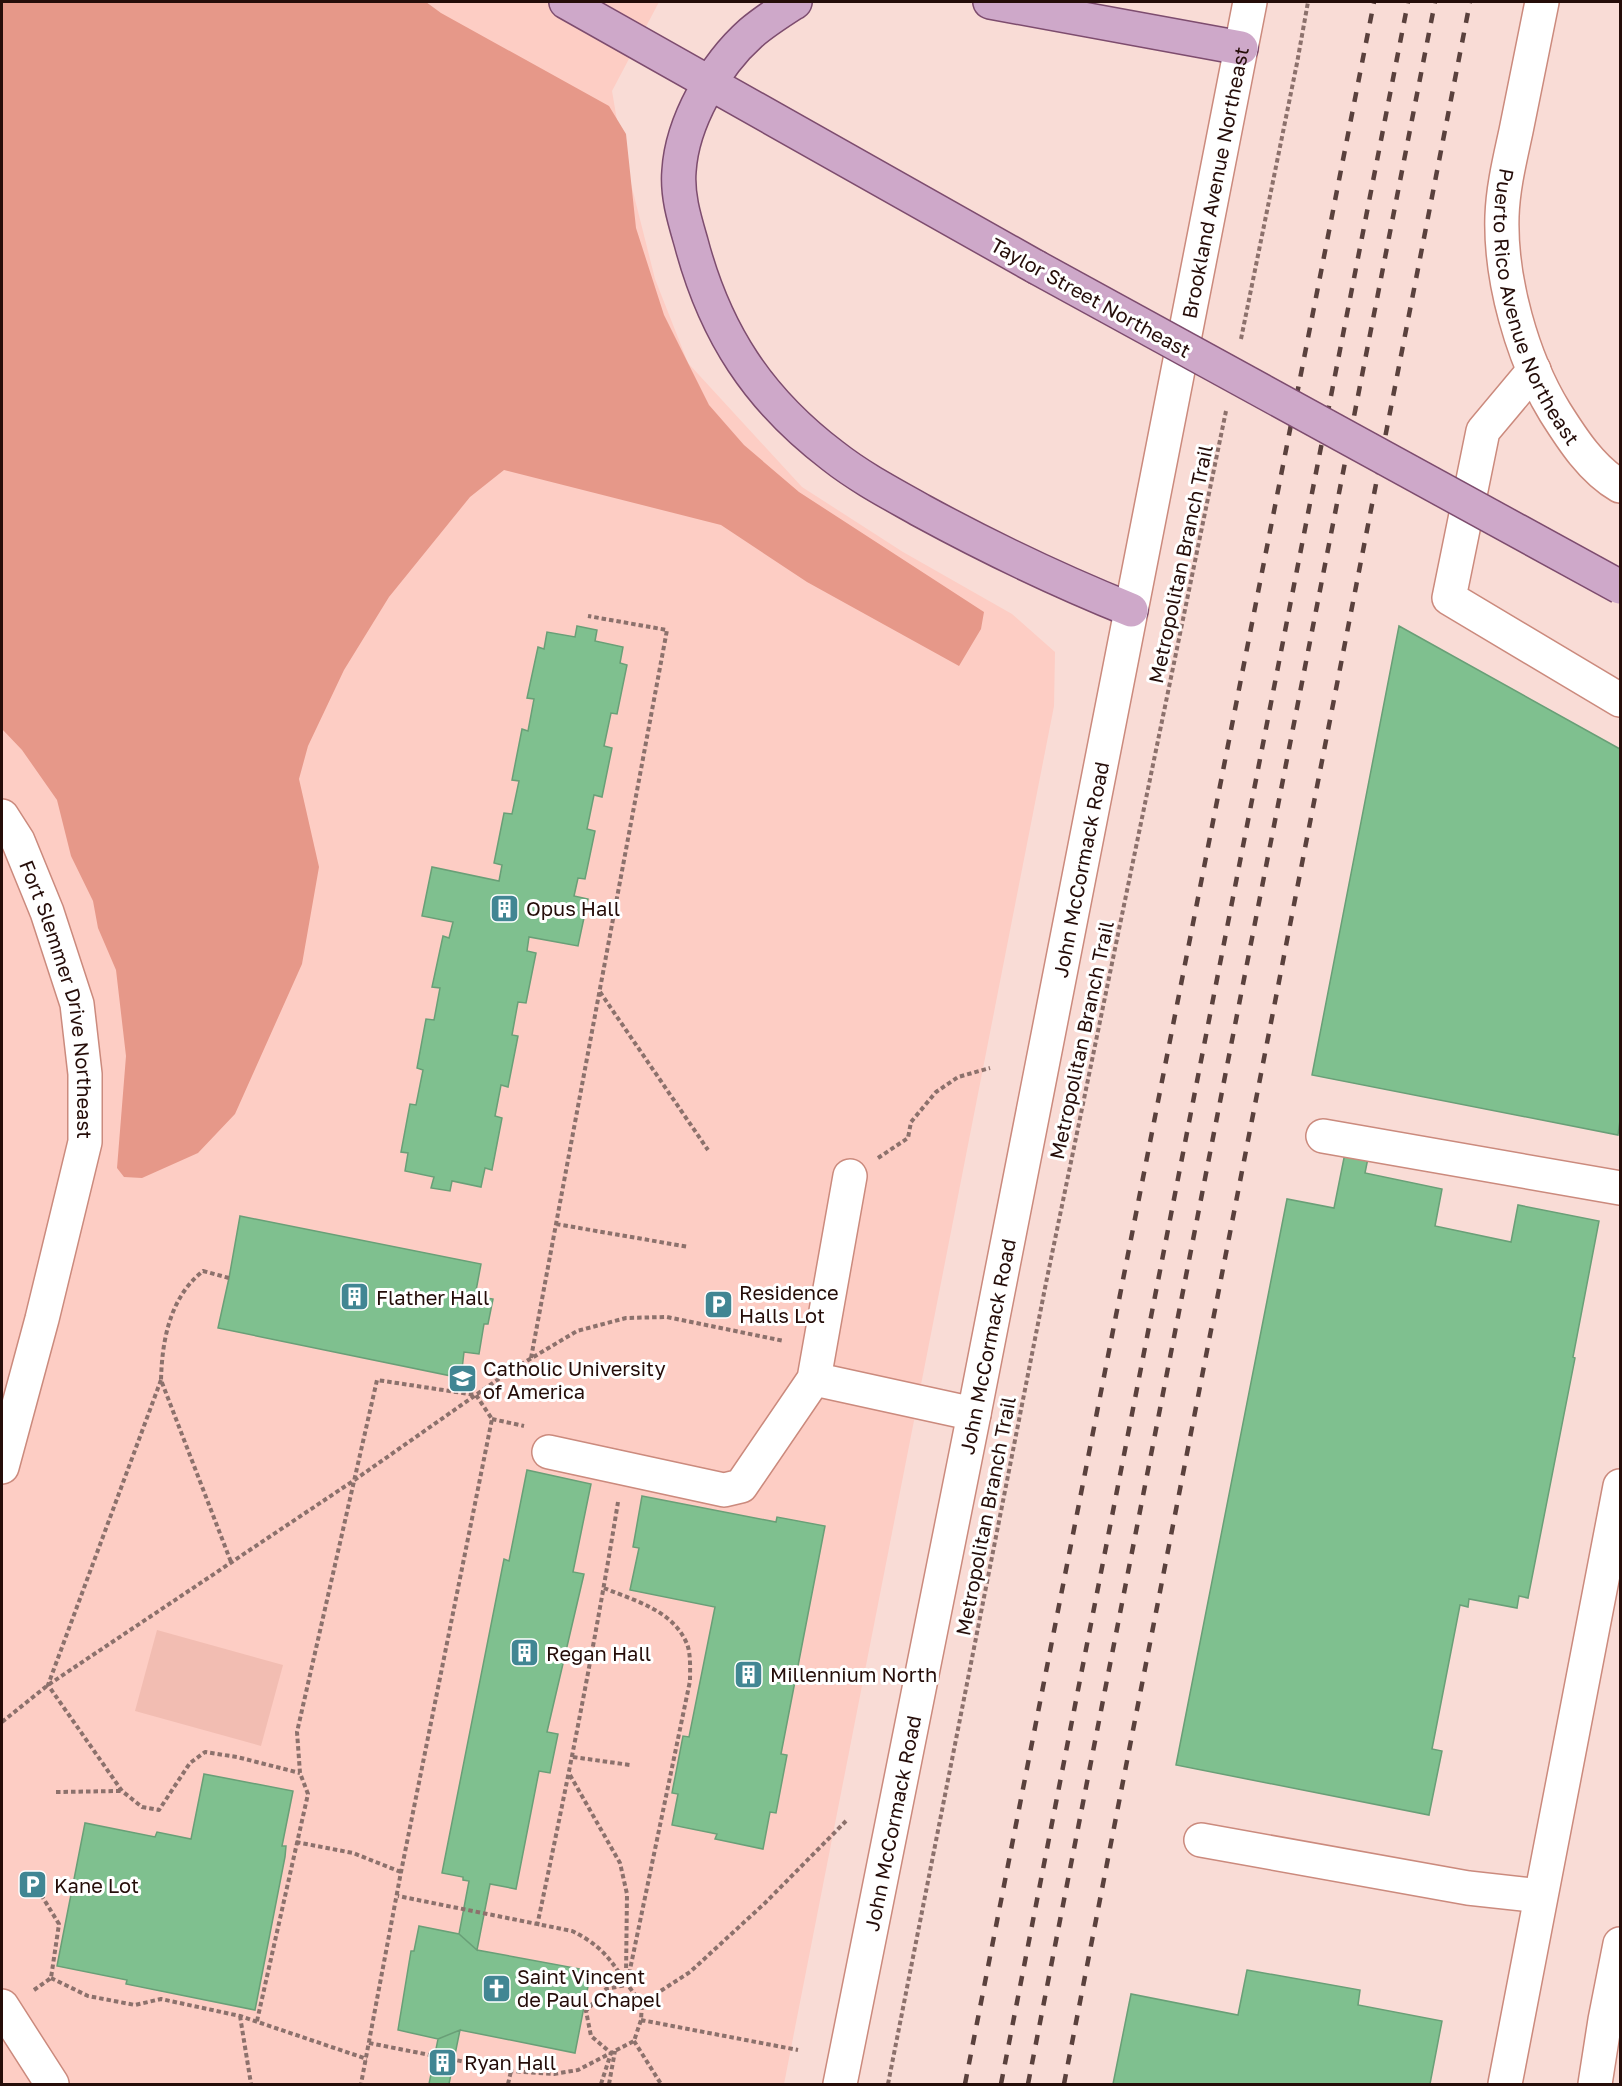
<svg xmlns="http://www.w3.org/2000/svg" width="1622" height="2086" font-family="'Golos Text',sans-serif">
<rect width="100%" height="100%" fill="#f9dcd6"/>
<path fill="#fdcdc4" d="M2,2H659L612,91L621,144L655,279L688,363L802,487L903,552L1012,614L1055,652L1054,706L784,2084H2Z"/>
<path fill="#f2bdb2" d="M157,1630L283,1665L261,1746L135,1711Z"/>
<path fill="#e69889" d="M2,2H426L441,13L609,106L626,134L636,228L664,315L709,405L744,445L799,492L984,612L981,629L959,666L807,582L721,525L504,470L470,497L389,597L344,670L308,746L299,779L319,867L302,964L235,1114L198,1153L142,1178L124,1177L117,1168L126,1056L116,970L98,928L93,901L71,856L57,800L22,750L2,729Z"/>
<path fill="#7fc08f" stroke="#699f77" stroke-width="1.5" d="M577,626L597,630L595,641L623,647L620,663L627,665L617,714L611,713L604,746L612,748L602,797L594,795L587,829L595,831L585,879L578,878L574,896L588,899L578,946L529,937L527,951L536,953L526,1003L518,1002L512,1035L518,1036L508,1087L501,1085L495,1116L502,1118L492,1170L485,1168L481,1187L452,1181L450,1191L431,1188L434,1177L405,1171L408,1153L401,1152L410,1104L416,1105L423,1070L417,1068L426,1019L434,1020L440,988L432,987L443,936L449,938L453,922L422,916L432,867L499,881L502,865L494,863L504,813L512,814L519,781L512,780L522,729L528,731L534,699L527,698L538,647L544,649L547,632L575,637Z
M1399,626L1620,749V1120L1618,1135L1312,1075Z
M1345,1153L1368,1158L1365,1173L1442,1189L1435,1226L1511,1242L1518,1205L1599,1221L1573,1357L1575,1358L1528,1598L1519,1596L1517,1608L1469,1599L1468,1607L1460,1605L1432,1749L1442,1751L1429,1815L1176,1765L1287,1199L1334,1208Z
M240,1216L481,1264L475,1296L493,1299L488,1324H484L479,1354L464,1352L461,1378L218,1328L229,1278Z
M527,1470L591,1484L573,1572L584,1574L547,1732L558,1734L550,1773L539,1771L516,1889L490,1884L477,1950L459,1934L469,1881L463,1880V1877L442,1873L504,1559L509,1561Z
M642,1496L776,1522L777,1517L825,1526L781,1754L787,1755L776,1813L770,1812L763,1849L715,1839L717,1834L672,1825L678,1794L672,1793L683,1736L689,1737L715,1607L630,1590L639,1548L633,1547Z
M204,1774L293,1791L282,1846H286L285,1857L255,2010L126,1984L127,1980L57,1966L85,1823L155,1837L157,1832L191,1839Z
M419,1926L459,1934L477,1950L591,1971L575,2053L460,2030L438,2039L398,2030L411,1951H414Z
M1247,1970L1360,1990L1358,2005L1442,2021L1430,2084H1113L1131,1994L1238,2015Z
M460,2030L449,2084H429L438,2039Z"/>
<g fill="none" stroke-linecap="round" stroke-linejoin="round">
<defs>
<g id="minor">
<path id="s1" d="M1542,2C1533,45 1525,88 1516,131C1510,159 1503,187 1502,216C1500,279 1522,358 1555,412C1572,439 1592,470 1620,486"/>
<path d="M1534,370L1483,431L1449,598L1620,700"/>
<path id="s2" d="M2,816L18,841L47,912L77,1004L85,1074V1142L42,1319L2,1467"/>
<path d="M1323,1136L1620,1188"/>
<path d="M814,1379L974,1414"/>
<path d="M549,1452L724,1490L741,1486L814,1379L850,1176"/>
<path d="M1201,1840L1468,1888L1540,1896"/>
<path d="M2,2006L52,2084"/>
<path id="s3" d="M840,2084L974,1414L1250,2"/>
<path d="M1505,2084L1620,1486"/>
<path d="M1595,2084L1605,2020L1620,1944"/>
</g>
<path id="major" d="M566,2L1036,267
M795,2C781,11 765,21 751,33C715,65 682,122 679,171C677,195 684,218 691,242C715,333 758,399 833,456C861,478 892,494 922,511C990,548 1059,581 1131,610
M990,2L1241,48"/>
</defs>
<use href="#minor" stroke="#cb8a7d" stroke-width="36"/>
<use href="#major" stroke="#7d4c6e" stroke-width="36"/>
<path stroke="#8c716c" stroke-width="4" stroke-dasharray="4.5 3" stroke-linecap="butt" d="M1241,339L1297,63L1308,2
M600,992L708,1150
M878,1158L908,1138L911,1122L936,1092L958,1077L990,1068
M556,1224L689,1247
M229,1278L203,1271C170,1297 162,1340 161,1380L231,1562
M531,1358L667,630L588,616
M161,1380L48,1685L122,1791L142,1807L159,1810L190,1763L205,1752L237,1757L300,1773
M492,1419L524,1426
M604,1588C635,1601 673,1610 687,1644C691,1654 690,1670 690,1681L627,1984
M2,1722L48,1685L353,1481L510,1371L577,1331L626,1318L667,1317L784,1341
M573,1757L630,1765
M570,1775L620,1863L627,1894L626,1975
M56,1792L121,1791
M296,1842L353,1853L401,1872
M537,1926C567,1785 595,1644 618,1502
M51,1978L88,1996L135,2005L161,1999L240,2016L367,2059
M34,1990L51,1978L59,1924L40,1893
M642,2003L690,1972L765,1903L846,1821
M240,2016L251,2084
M641,2020L798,2050
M257,2021L308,1794L300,1773L297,1732L377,1380L476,1395L492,1419L401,1872L361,2084
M634,2041L661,2084
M369,2043L511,2071L554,2074L578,2070L634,2041L641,2020L642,2003C614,1971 613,1951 572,1931L398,1896
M508,2084L511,2071
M601,2084L611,2053L591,2036L586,2011L606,1989L626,1985
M609,2084L615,2051
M888,2084L1046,1283L1226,411"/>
<use href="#minor" stroke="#fff" stroke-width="33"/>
<use href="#major" stroke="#cea8c9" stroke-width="33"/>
<path stroke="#5a413d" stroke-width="4.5" stroke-dasharray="10 10" stroke-linecap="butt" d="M965,2084L1374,2
M1001,2084L1408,2
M1028,2084L1435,2
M1064,2084L1470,2"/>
<defs>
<path id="major-bridge" d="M1036,267L1620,587"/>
</defs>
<use href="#major-bridge" stroke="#7d4c6e" stroke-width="36" stroke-linecap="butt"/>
<use href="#major-bridge" stroke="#cea8c9" stroke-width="33"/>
</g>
<defs>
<symbol id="building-square" viewBox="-11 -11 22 22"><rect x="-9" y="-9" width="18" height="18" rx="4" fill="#418693" stroke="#fff"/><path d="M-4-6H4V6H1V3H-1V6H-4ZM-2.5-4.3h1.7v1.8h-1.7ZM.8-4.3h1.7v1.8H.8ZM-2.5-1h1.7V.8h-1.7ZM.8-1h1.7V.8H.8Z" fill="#fff"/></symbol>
<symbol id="parking-square" viewBox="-11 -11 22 22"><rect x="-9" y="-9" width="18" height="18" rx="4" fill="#418693" stroke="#fff"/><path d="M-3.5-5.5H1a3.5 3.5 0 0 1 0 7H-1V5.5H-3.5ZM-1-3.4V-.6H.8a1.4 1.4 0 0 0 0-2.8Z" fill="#fff"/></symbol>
<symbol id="university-square" viewBox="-11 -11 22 22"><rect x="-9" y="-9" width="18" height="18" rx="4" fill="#418693" stroke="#fff"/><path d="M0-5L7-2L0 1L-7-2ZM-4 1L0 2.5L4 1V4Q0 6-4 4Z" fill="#fff"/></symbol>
<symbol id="church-square" viewBox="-11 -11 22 22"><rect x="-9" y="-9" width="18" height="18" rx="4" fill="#418693" stroke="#fff"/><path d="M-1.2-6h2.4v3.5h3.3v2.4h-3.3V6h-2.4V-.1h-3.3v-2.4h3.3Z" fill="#fff"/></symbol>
</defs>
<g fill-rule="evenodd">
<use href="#building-square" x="488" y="892" width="33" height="33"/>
<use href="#building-square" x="338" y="1280" width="33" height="33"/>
<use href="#parking-square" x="702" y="1288" width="33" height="33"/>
<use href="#university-square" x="446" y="1362" width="33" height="33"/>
<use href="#building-square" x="508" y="1636" width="33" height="33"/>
<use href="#building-square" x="732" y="1658" width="33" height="33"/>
<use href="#parking-square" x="16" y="1868" width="33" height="33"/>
<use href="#church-square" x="480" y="1972" width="33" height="33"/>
<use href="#building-square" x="426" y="2046" width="33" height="33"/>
</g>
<g text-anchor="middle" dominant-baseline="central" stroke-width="6" stroke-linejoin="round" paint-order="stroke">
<g font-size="20" fill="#250d09" stroke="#fff">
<text stroke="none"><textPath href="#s3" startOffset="1938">Brookland Avenue Northeast</textPath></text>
<text transform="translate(1091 297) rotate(29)">Taylor Street Northeast</text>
<text stroke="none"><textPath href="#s1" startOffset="315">Puerto Rico Avenue Northeast</textPath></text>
<text transform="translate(1180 564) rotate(-78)">Metropolitan Branch Trail</text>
<text stroke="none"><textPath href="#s3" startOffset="1238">John McCormack Road</textPath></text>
<text stroke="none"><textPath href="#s2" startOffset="195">Fort Slemmer Drive Northeast</textPath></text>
<text transform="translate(1081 1040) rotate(-78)">Metropolitan Branch Trail</text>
<text stroke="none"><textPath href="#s3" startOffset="752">John McCormack Road</textPath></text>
<text transform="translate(985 1516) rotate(-79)">Metropolitan Branch Trail</text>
<text stroke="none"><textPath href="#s3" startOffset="266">John McCormack Road</textPath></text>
</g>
<g font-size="20" fill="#250d09" stroke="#fff" text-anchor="start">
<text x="526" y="908">Opus Hall</text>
<text x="739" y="1292">Residence<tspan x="739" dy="23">Halls Lot</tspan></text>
<text x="376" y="1297">Flather Hall</text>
<text x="483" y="1368">Catholic University<tspan x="483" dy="23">of America</tspan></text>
<text x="546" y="1653">Regan Hall</text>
<text x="770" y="1674">Millennium North</text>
<text x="54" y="1885">Kane Lot</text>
<text x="517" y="1976">Saint Vincent<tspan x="517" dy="23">de Paul Chapel</tspan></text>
<text x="464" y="2062">Ryan Hall</text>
</g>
</g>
<rect width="1622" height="2086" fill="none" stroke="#250d09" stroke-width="6"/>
</svg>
